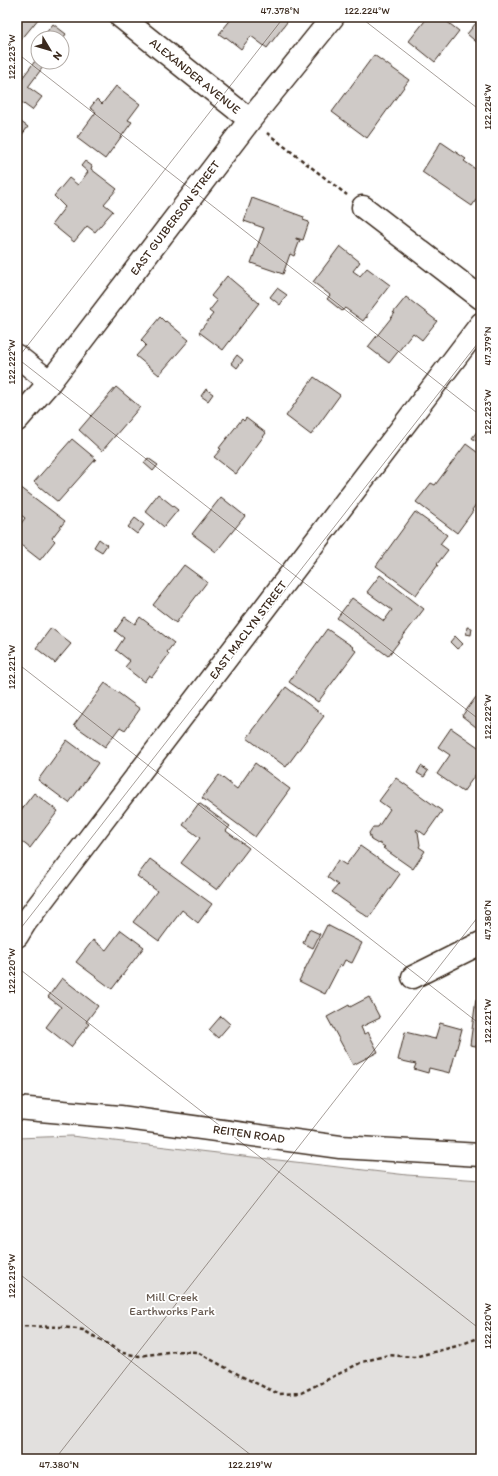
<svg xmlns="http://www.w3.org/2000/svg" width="498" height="1476" font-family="Itim,sans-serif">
<rect width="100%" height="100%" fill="#fff"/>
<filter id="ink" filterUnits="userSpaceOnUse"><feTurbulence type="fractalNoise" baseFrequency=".025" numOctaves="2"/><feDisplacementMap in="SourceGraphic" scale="8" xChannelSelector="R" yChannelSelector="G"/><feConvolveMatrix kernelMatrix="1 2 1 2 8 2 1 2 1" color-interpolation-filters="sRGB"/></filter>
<g filter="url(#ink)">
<path fill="#e2e0de" stroke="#8e857e" d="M71,1136L407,1175L481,1180V1459H17V1138Z"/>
<path fill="#cfcac7" stroke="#3b2a1e" d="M17,17H37L39,18L21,40L17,37Z
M233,17H291L267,48L251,36L241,49L226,37L225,38L219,34Z
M428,17H441L459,31L435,62L409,41Z
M481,17V46L467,34Z
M53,24L66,34L62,40V38H42Z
M374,55L409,80L367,138L332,112Z
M35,61L43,67L28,87L42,97L32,110L17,99V82L19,80L20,81Z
M116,86L140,104L128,120L132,122L105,159L77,138L96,112L90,108L97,99L102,104Z
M17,119L28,127L17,141Z
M441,142L466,159L464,161L481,173V192L472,206L422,172Z
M85,161L92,166L91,169L117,189L104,204L113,211L95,232L87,226L74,242L52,224L65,207L54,196L69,178L78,185L88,172L81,166Z
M252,198L304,217L303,220L309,222L303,240L296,238V239L300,240L294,256L290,254L283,274L251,263L264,228L244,221Z
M340,246L360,262L353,271L360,276L367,268L390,285L367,315V318L366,317L363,321L345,308L342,311L327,299L330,295L313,282Z
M227,276L259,303L223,350L199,332L213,314L209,311L217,301L211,296Z
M277,288L287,295L280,305L270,297Z
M406,297L437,321L422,340L413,333L389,363L368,347L395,313H393Z
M160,317L165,322L166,321L189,340L159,375L136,356L146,345L141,340Z
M237,355L243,360L237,368L231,363Z
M314,377L340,395L311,435L286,416Z
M116,387L140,407L102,451L79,430Z
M206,389L213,394L208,401L201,396Z
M246,418L266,433L236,474L214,457L221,449L219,448L242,419L244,421Z
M481,426V444L472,438Z
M72,439L96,459L58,502L34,482Z
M466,444L481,455V482L480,484L481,485V497L472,510L473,511L457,533L416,502L431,483L435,485Z
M148,458L158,465L153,471L144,463Z
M20,487L65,521L52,538L55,541L40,560L17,542V529L25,518L17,512V491Z
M158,494L178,510L164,527L145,511Z
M221,497L245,516L216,552L192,534Z
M415,512L447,535L440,544L448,550L437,564L438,565L416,595L376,566Z
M135,518L144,525L137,534L128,527Z
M99,539L107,545L102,552L94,547Z
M184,565L207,582L176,623L153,605Z
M380,575L424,609L388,656L337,618L352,598L384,621L392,610L367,592Z
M125,617L135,624L140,617L174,643L167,652L169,654L152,677L149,675L144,682L125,667L130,661L116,650L124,638L115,631Z
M467,627L472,628L471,635L466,634Z
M51,628L71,644L55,663L36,648Z
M327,629L353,647L352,648L356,651L318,702L289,682Z
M455,636L463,644L457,649L450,642Z
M105,683L140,709L125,730L120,727L105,747L74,725Z
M286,687L324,716L286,767L247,738Z
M476,697L481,701V731L462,716Z
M451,728L481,749V767L463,792L437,774L450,755L438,747Z
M67,740L98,763L69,803L38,780Z
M255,763L290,789L255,837L202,798L219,775L237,789Z
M421,766L428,771L424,777L417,773Z
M396,778L442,811L425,835L417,829L416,831L418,832L420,845L419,847L425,851L413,869L383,848L385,847L379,843L378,844L371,840L369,833L373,827H378L390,809L379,801Z
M34,793L58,811L30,848L17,838V815Z
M199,803L230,826L226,831L249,848L217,890L181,863L200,838L183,825Z
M360,846L400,874L369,918L332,892L338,885L327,877L338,860L346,865Z
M150,859L212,904L198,923L182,910L159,941L133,922L157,891L137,876Z
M327,925L362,943L352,963L345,960L342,966L340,965L325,994L299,981Z
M309,929L320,934L313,948L303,943Z
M121,930L144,947L112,989L76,962L93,940L106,950Z
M62,978L98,1006L86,1022L89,1024L71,1047L46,1027L61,1007L48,997Z
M369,997L380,1018L361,1027L364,1034L368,1032L378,1052L353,1065L327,1017L349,1005L350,1007Z
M476,999H481V1047L470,1045Z
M221,1016L230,1024L218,1038L209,1030Z
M440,1023L462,1029L450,1073L429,1068L428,1073L414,1069L416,1064L398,1060L405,1032L435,1039Z"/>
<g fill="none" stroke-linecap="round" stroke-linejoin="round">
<defs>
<path id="street" d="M121,17L250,120
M363,207L481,298
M17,356L50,382
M17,420L50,382L250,120L333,17
M17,936L25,923L481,324
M413,977L481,943"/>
<path id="secondary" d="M17,1108L120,1117L340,1147L481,1155"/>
</defs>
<use href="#street" stroke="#3b2a1e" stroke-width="25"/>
<use href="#secondary" stroke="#3b2a1e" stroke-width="25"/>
<path stroke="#3b2a1e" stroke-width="2.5" stroke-dasharray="4 3" stroke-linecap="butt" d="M267,133L347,195
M17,1326L63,1327L83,1330L123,1353L139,1356L175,1351L197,1352L245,1378L279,1394L301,1393L362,1362L388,1355L414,1357L457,1346L481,1337"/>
<use href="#street" stroke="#fff" stroke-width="22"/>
<use href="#secondary" stroke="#fff" stroke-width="22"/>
</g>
</g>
<path fill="none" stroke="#3b2a1e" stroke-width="1" stroke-opacity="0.45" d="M360,17L481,111M17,53L481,416M17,358L481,721M17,359L284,17M17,663L481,1025M17,933L481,339M17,967L481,1330M17,1272L256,1459M55,1459L481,913"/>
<g text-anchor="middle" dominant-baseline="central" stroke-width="3.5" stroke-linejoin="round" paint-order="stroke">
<g font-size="12" fill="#3b2a1e" stroke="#fff">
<text transform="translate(195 76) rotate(39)">ALEXANDER AVENUE</text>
<text transform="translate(175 218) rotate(-53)">EAST GUIBERSON STREET</text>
<text transform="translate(248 630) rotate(-53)">EAST MACLYN STREET</text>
<text transform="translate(249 1134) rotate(8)">REITEN ROAD</text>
</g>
<g font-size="12" fill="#65584e" stroke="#fff">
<text x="172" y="1297">Mill Creek<tspan x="172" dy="14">Earthworks Park</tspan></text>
</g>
</g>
<rect width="498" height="1476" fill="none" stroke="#fff" stroke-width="44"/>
<g transform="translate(50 50) rotate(128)"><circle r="19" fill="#ffffff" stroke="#b1aaa5"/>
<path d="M0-3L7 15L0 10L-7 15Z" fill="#3b2a1e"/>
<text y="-6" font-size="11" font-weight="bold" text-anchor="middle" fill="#3b2a1e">N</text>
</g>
<rect x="22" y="22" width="454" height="1432" fill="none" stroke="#3b2a1e" stroke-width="1.5"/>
<g font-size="10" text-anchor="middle" fill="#3b2a1e">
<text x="280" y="14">47.378°N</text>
<text x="367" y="14">122.224°W</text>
<text transform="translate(11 57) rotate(-90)" y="4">122.223°W</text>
<text transform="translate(487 107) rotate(-90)" y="4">122.224°W</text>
<text transform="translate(487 346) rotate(-90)" y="4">47.379°N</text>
<text transform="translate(11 362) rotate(-90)" y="4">122.222°W</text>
<text transform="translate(487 412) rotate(-90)" y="4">122.223°W</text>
<text transform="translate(11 667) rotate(-90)" y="4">122.221°W</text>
<text transform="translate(487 717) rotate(-90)" y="4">122.222°W</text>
<text transform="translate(487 920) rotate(-90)" y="4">47.380°N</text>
<text transform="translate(11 971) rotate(-90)" y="4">122.220°W</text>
<text transform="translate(487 1021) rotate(-90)" y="4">122.221°W</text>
<text transform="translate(11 1276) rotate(-90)" y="4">122.219°W</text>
<text transform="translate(487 1326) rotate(-90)" y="4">122.220°W</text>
<text x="59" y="1468">47.380°N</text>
<text x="250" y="1468">122.219°W</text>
</g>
</svg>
